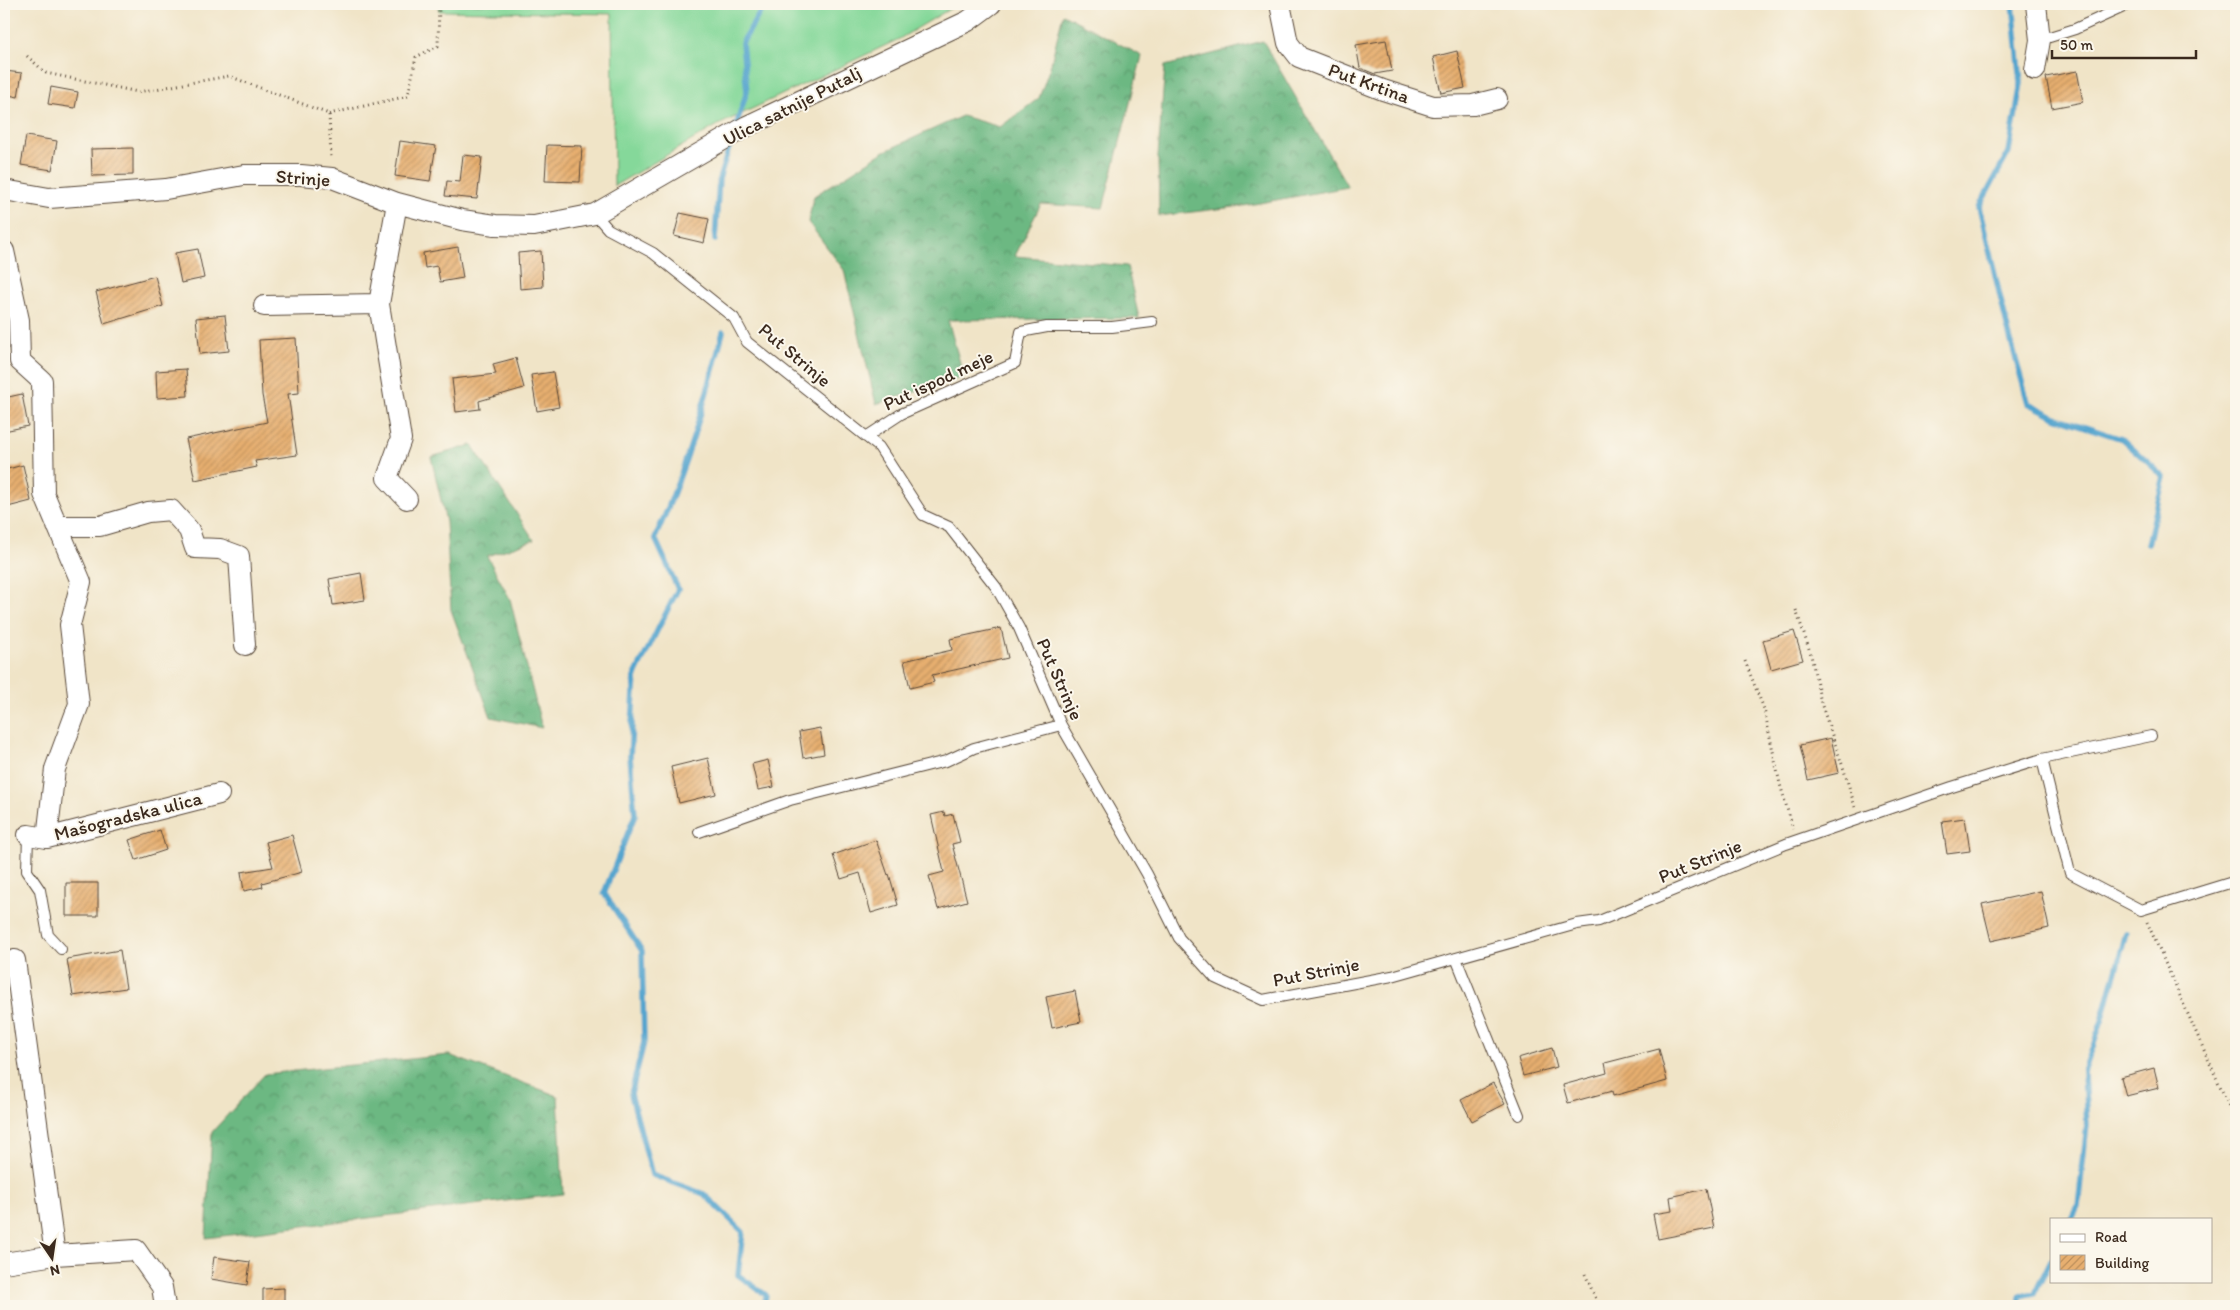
<svg xmlns="http://www.w3.org/2000/svg" width="2240" height="1310" font-family="Itim,sans-serif">
<defs>
<pattern id="forest-crowns" width="20" height="18" patternUnits="userSpaceOnUse" patternTransform="scale(1.25)"><rect width="20" height="18" fill="#6cb882"/><path d="M2 6a3 3 0 1 1 6 0M12 15a3 3 0 1 1 6 0" fill="none" stroke="#5a966a"/></pattern>
<pattern id="building-hatch" width="6" height="6" patternUnits="userSpaceOnUse" patternTransform="scale(1.25)"><rect width="6" height="6" fill="#e7af70"/><path d="M-1 1l2-2M0 6l6-6M5 7l2-2" fill="none" stroke="#bc8f5b"/></pattern>
</defs>
<rect width="100%" height="100%" fill="#fbf7ec"/>
<filter id="ink" filterUnits="userSpaceOnUse"><feTurbulence type="fractalNoise" baseFrequency=".02" numOctaves="2"/><feDisplacementMap in="SourceGraphic" scale="10" xChannelSelector="R" yChannelSelector="G"/><feConvolveMatrix kernelMatrix="1 2 1 2 8 2 1 2 1" color-interpolation-filters="sRGB"/></filter>
<filter id="wash" filterUnits="userSpaceOnUse"><feTurbulence type="fractalNoise" baseFrequency=".0096" numOctaves="4" result="noise"/><feDisplacementMap in="SourceGraphic" scale="20" xChannelSelector="R" yChannelSelector="G"/><feGaussianBlur stdDeviation="1.12" result="paint"/><feColorMatrix in="noise" values="0 0 0 0 0 0 0 0 0 0 0 0 0 0 0 0 0 1.4 0 .05"/><feComposite in="paint" operator="in"/></filter>
<g filter="url(#wash)">
<rect width="100%" height="100%" fill="#f0e4c7"/>
<path fill="#85d89a" stroke="#60815c" d="M438,4H958L899,39L718,125L614,186L612,14L439,11Z"/>
<path fill="url(#forest-crowns)" stroke="#547150" d="M1063,14L1142,56L1103,208L1041,204L1015,256L1127,266L1139,318L948,320L964,377L876,404L844,270L808,222L814,196L883,152L962,116L1000,127L1039,98L1050,67Z
M1263,41L1348,187L1243,206L1159,216L1158,156L1165,66Z
M472,445L534,540L487,556L510,599L542,728L491,717L451,610L446,522L431,457Z
M449,1055L558,1096L563,1194L206,1238L212,1132L265,1074Z"/>
<g fill="none" stroke-linecap="round" stroke-linejoin="round">
<path stroke="#54a4ce" stroke-width="5.5" d="M2013,4L2021,83L2009,152L1979,207L2009,334L2028,403L2058,418L2122,439L2164,477L2148,544
M736,126L747,91L742,43L765,4
M715,240L719,179L731,142
M723,332C705,402 685,472 655,538L678,589L635,675L630,757L635,815L604,893L642,951L644,1042L631,1094L652,1175L704,1194L743,1232L738,1275L766,1295L764,1306
M2072,1219L2078,1207L2087,1125L2084,1072L2103,1018L2126,933
M2020,1306V1296L2035,1293L2051,1260"/>
</g>
<g id="blocks">
<path fill="url(#building-hatch)" d="M1386,40L1392,71L1375,74L1360,68L1356,45Z
M1457,51L1465,88L1441,93L1433,57Z
M4,71L22,73L18,97L4,94Z
M2077,71L2083,102L2052,108L2046,77Z
M51,87L78,92L75,108L48,104Z
M26,136L57,141L52,170L21,165Z
M400,141L436,146L430,181L395,176Z
M547,145L582,146L580,182L545,181Z
M133,148V175L92,176L91,149Z
M463,155L482,157L477,199L445,196L447,181L460,182Z
M680,213L709,219L704,243L674,236Z
M458,247L463,278L440,282L437,266L425,268L423,253Z
M198,249L204,278L181,283L175,253Z
M541,251L543,287L520,289L518,253Z
M155,276L163,306L104,324L96,292Z
M225,315L229,351L200,354L196,318Z
M296,338L299,393L288,394L297,455L255,461L257,467L195,480L186,439L267,422L262,395L259,340Z
M516,358L524,388L479,401L480,409L456,412L452,379L496,374L493,364Z
M186,369L188,396L157,398L156,371Z
M553,372L559,407L537,411L531,375Z
M22,394L28,426L4,431V398Z
M23,465L31,501L4,508V470Z
M361,573L365,600L333,605L329,579Z
M1001,628L1008,658L932,675L934,682L910,688L904,661L952,650L950,639Z
M1794,631L1803,660L1771,669L1763,640Z
M820,728L824,754L803,758L799,732Z
M1831,738L1839,773L1808,780L1800,745Z
M708,758L716,794L679,803L671,767Z
M768,760L774,787L758,790L752,764Z
M944,812L945,816L953,814L960,842L952,844L967,901L938,909L929,876L944,872L931,815Z
M1965,818L1970,851L1947,854L1942,821Z
M160,830L166,850L136,860L129,840Z
M292,835L302,872L262,883L263,887L244,891L241,872L273,867L266,842Z
M876,840L888,875L889,874L898,905L871,913L860,873L841,879L833,855Z
M66,883H98V916H66Z
M2041,891L2049,928L1991,941L1982,904Z
M120,950L126,988L73,996L67,959Z
M1075,991L1081,1022L1052,1028L1046,997Z
M1552,1048L1557,1067L1523,1076L1518,1058Z
M1659,1049L1667,1081L1613,1096L1612,1091L1568,1103L1563,1085L1607,1073L1605,1063Z
M2154,1068L2159,1088L2126,1096L2121,1077Z
M1493,1083L1505,1104L1472,1121L1461,1100Z
M1706,1189L1714,1228L1658,1239L1653,1214L1672,1211L1670,1197Z
M214,1257L250,1262L247,1285L211,1279Z
M284,1288V1306H263V1289Z"/>
</g>
</g>
<g filter="url(#ink)">
<use href="#blocks" fill-opacity="0" stroke="#564637" stroke-width="1"/>
<g fill="none" stroke-linecap="round" stroke-linejoin="round">
<defs>
<path id="service" d="M2040,40L2075,29L2130,4
M595,214L608,229L653,253L734,318L747,342L879,447L923,515L949,527L996,587L1019,628L1061,725L1147,874L1179,938L1215,978L1263,1000L1392,976L1577,924L1599,921L1786,844L1952,787L2042,759L2070,873L2141,910L2236,881
M866,437L901,414L1015,363L1021,332L1047,327H1112L1152,322
M2042,759L2151,736
M699,832L790,800L946,761L974,748L1061,725
M28,835L27,871L40,890L48,935L61,949
M1456,958L1519,1115"/>
<path id="minor" d="M1280,4L1288,43L1299,57L1383,90L1433,106L1473,105L1497,99
M2035,70L2040,40L2036,4
M4,190L49,198L166,189L244,175H301L332,178L397,203L462,220L495,225L534,226L595,214L747,126L968,21L991,4
M397,203L379,304L401,439L387,478L407,499
M4,251L19,320L20,361L42,381L44,494L81,582L70,625L79,704L55,769L47,838L219,794
M264,306L379,304
M57,526H100L148,512L171,510L189,530L195,548L220,549L239,556L245,645
M28,835L47,838
M15,960L55,1255
M4,1263L55,1255L136,1250L162,1287L165,1306"/>
</defs>
<use href="#service" stroke="#564637" stroke-width="12"/>
<use href="#minor" stroke="#564637" stroke-width="22"/>
<path stroke="#564637" stroke-width="3" stroke-dasharray="1 4" stroke-linecap="butt" d="M27,56L46,73L138,92L229,76L329,114L331,159
M329,114L408,96L416,57L438,46L439,4
M1796,610L1811,655L1821,703L1844,770L1855,807
M1745,661L1764,709L1780,784L1793,829
M2147,922L2236,1122
M1585,1274L1599,1306"/>
<use href="#service" stroke="#fff" stroke-width="10"/>
<use href="#minor" stroke="#fff" stroke-width="20"/>
</g>
</g>
<g text-anchor="middle" dominant-baseline="central" stroke-width="4" stroke-linejoin="round" paint-order="stroke">
<g font-size="19" fill="#3b2a1e" stroke="#fbf7ec">
<text transform="translate(1369 83) rotate(20)">Put Krtina</text>
<text transform="translate(792 106) rotate(-27)">Ulica satnije Putalj</text>
<text transform="translate(303 178) rotate(4)">Strinje</text>
<text transform="translate(795 355) rotate(40)">Put Strinje</text>
<text transform="translate(938 380) rotate(-25)">Put ispod meje</text>
<text transform="translate(1060 679) rotate(66)">Put Strinje</text>
<text transform="translate(128 816) rotate(-14)">Mašogradska ulica</text>
<text transform="translate(1700 861) rotate(-22)">Put Strinje</text>
<text transform="translate(1316 972) rotate(-11)">Put Strinje</text>
</g>
</g>
<rect width="2240" height="1310" fill="none" stroke="#fbf7ec" stroke-width="20"/>
<rect x="2050" y="1218" width="162" height="65" fill="#fbf7ec" stroke="#aea59a"/>
<rect x="2060" y="1234" width="25" height="8" fill="#ffffff" stroke="#aea59a"/>
<text x="2095" y="1242" font-size="15" fill="#3b2a1e">Road</text>
<rect x="2060" y="1255" width="25" height="15" fill="url(#building-hatch)" stroke="#aea59a"/>
<text x="2095" y="1268" font-size="15" fill="#3b2a1e">Building</text>
<g transform="translate(52 1258) rotate(167)" stroke="#fbf7ec" stroke-width="4" paint-order="stroke">
<path d="M0-4L9 19L0 12L-9 19Z" fill="#3b2a1e"/>
<text y="-8" font-size="14" font-weight="bold" text-anchor="middle" fill="#3b2a1e">N</text>
</g>
<path d="M2052 50v8h144v-8" fill="none" stroke="#3b2a1e" stroke-width="2.5"/>
<text x="2060" y="50" font-size="15" fill="#3b2a1e" stroke="#fbf7ec" stroke-width="4" paint-order="stroke">50 m</text>
</svg>
